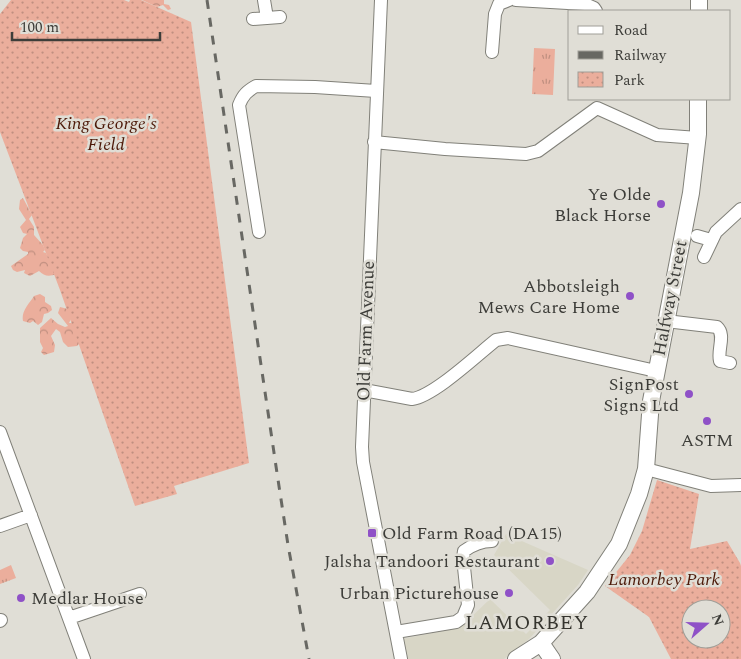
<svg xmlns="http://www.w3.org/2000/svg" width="741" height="659" font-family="Spectral,serif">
<defs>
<pattern id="grass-tufts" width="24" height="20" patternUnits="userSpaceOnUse" patternTransform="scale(1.25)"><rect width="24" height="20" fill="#ebae9c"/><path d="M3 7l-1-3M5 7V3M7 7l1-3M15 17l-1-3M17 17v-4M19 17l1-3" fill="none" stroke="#c08f80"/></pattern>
<pattern id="forest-crowns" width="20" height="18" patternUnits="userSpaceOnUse" patternTransform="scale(1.25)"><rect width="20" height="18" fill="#ebae9c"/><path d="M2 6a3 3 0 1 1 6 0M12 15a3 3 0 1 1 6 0" fill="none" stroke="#c08f80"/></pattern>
<pattern id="park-dots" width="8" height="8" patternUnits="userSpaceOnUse" patternTransform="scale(1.25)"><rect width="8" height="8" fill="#ebae9c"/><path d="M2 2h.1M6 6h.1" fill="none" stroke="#c08f80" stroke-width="1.8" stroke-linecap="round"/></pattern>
</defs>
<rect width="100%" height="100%" fill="#e0ded6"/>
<path fill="#d8d6c6" d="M506,534L588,570L578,585L529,639L504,659H401L397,640L458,628L464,624L490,599L526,634L550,610L494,555Z"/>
<path fill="url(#grass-tufts)" d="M534,48L555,49L553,95L532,94Z
M11,565L16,578L0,584V570Z"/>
<path fill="url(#forest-crowns)" d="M142,0H164V4L169,5L171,9L168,10L163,5L157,7Z
M23,198L32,215L29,219L34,227V235L43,245L45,250L43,252L46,253L56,274C49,277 44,276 39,271L30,276L24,273L25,270L17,272L13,270L11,266L28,254V252L23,251L20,248L23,238L27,234L23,233L20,227L26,220L19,209L20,200Z
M40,294L45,297V302L51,306L52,310L48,313L44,314L42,322L38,325L33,321L30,323L23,321C21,311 29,304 34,296Z
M60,307L68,309L71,319L69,323H74L81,342L77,346L68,347L63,342L60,332L56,329L51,336L55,345L54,352L44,355L41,352L43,348L40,342V328L51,318L58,324L65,327L68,326L58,313Z"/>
<path fill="url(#park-dots)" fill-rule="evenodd" d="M11,0H124L129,2L130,0H141L191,22L249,463L174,486L177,494L135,506L60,290L0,132V14Z
M657,480L699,494L690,549L727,541L740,563L741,566V659H671L649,617L605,586L630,555L642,531ZM691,609H721V639H691Z"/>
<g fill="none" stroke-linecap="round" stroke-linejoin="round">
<defs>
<path id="minor" d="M264,0L267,18
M381,0L362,447L363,462L401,659
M516,0L585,4L594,8L596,11
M253,19L280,17
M492,52L495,14L499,4L509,0
M374,142L445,149L526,154L538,151L597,108L657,135L698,138
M259,232L239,105C243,95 247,91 256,86L315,87L376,91
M697,236L711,240
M704,257L716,232L741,209
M666,321L717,327C726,335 717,350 720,361L730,363
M364,390L412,399C434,396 477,355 496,340L508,338L656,371
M0,432L84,659
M646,469L711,486L741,485
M0,526L31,515
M69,618L140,594
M0,621L1,620
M396,632L456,622L463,617L468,605L463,558L464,551C472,545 482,541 492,541"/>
<path id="major" d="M699,11V0
M541,643L552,659
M516,659L541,643L587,592L619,544L639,494L646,469L651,401L691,193L698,134V99"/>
</defs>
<use href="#minor" stroke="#818079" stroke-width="14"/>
<use href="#major" stroke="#818079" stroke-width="18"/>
<use href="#minor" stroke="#fff" stroke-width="12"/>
<use href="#major" stroke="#fff" stroke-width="16"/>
<path stroke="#686863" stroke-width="3" stroke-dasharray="9 9" stroke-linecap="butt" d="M207,0L277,473L288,545L309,659"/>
</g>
<g fill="#8f51c7" stroke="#e0ded6" stroke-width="2">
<circle cx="661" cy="204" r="5"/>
<circle cx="630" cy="296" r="5"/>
<circle cx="689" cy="394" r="5"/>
<circle cx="707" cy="421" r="5"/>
<rect x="367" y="528" width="10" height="10" rx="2.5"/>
<circle cx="550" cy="561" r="5"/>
<circle cx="509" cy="593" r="5"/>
<circle cx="21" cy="598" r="5"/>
</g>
<g text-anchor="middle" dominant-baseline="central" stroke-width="5" stroke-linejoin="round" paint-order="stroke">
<g font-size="18" font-style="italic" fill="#4d1a09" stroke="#e0ded6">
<text x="106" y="123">King George's<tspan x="106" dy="21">Field</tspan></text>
<text x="664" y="579">Lamorbey Park</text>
</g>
<g font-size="18" fill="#3d3d39" stroke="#e0ded6" text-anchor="end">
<text x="651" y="194">Ye Olde<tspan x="651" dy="21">Black Horse</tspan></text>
<text x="620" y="286">Abbotsleigh<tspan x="620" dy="21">Mews Care Home</tspan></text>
<text x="679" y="384">SignPost<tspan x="679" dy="21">Signs Ltd</tspan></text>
<text x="707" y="440" text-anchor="middle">ASTM</text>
<text x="382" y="533" text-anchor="start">Old Farm Road (DA15)</text>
<text x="540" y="561">Jalsha Tandoori Restaurant</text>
<text x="499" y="593">Urban Picturehouse</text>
<text x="31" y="598" text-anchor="start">Medlar House</text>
</g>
<g font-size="18" fill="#3d3d39" stroke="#e0ded6">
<text transform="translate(670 298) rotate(-79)">Halfway Street</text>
<text transform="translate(366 331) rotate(-88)">Old Farm Avenue</text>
</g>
<g font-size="20" letter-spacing="1" fill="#35342e" stroke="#e0ded6">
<text x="527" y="623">LAMORBEY</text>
</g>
</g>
<rect x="568" y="10" width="162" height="90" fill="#e0ded6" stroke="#9f9e97"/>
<rect x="578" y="26" width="25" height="8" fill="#ffffff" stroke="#9f9e97"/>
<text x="614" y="35" font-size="15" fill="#3d3d39">Road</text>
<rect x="578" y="51" width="25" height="8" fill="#686863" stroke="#9f9e97"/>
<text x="614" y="60" font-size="15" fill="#3d3d39">Railway</text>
<rect x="578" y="72" width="25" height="15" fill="url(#park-dots)" stroke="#9f9e97"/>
<text x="614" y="85" font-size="15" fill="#3d3d39">Park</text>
<g transform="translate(706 624) rotate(70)"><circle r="24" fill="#e0ded6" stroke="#9f9e97"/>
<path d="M0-4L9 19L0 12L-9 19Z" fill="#8f51c7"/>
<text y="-8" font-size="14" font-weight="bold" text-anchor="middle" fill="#3d3d39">N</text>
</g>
<path d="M12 32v8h148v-8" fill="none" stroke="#3d3d39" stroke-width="2.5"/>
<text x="20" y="32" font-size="15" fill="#3d3d39" stroke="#e0ded6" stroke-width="4" paint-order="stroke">100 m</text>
</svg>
